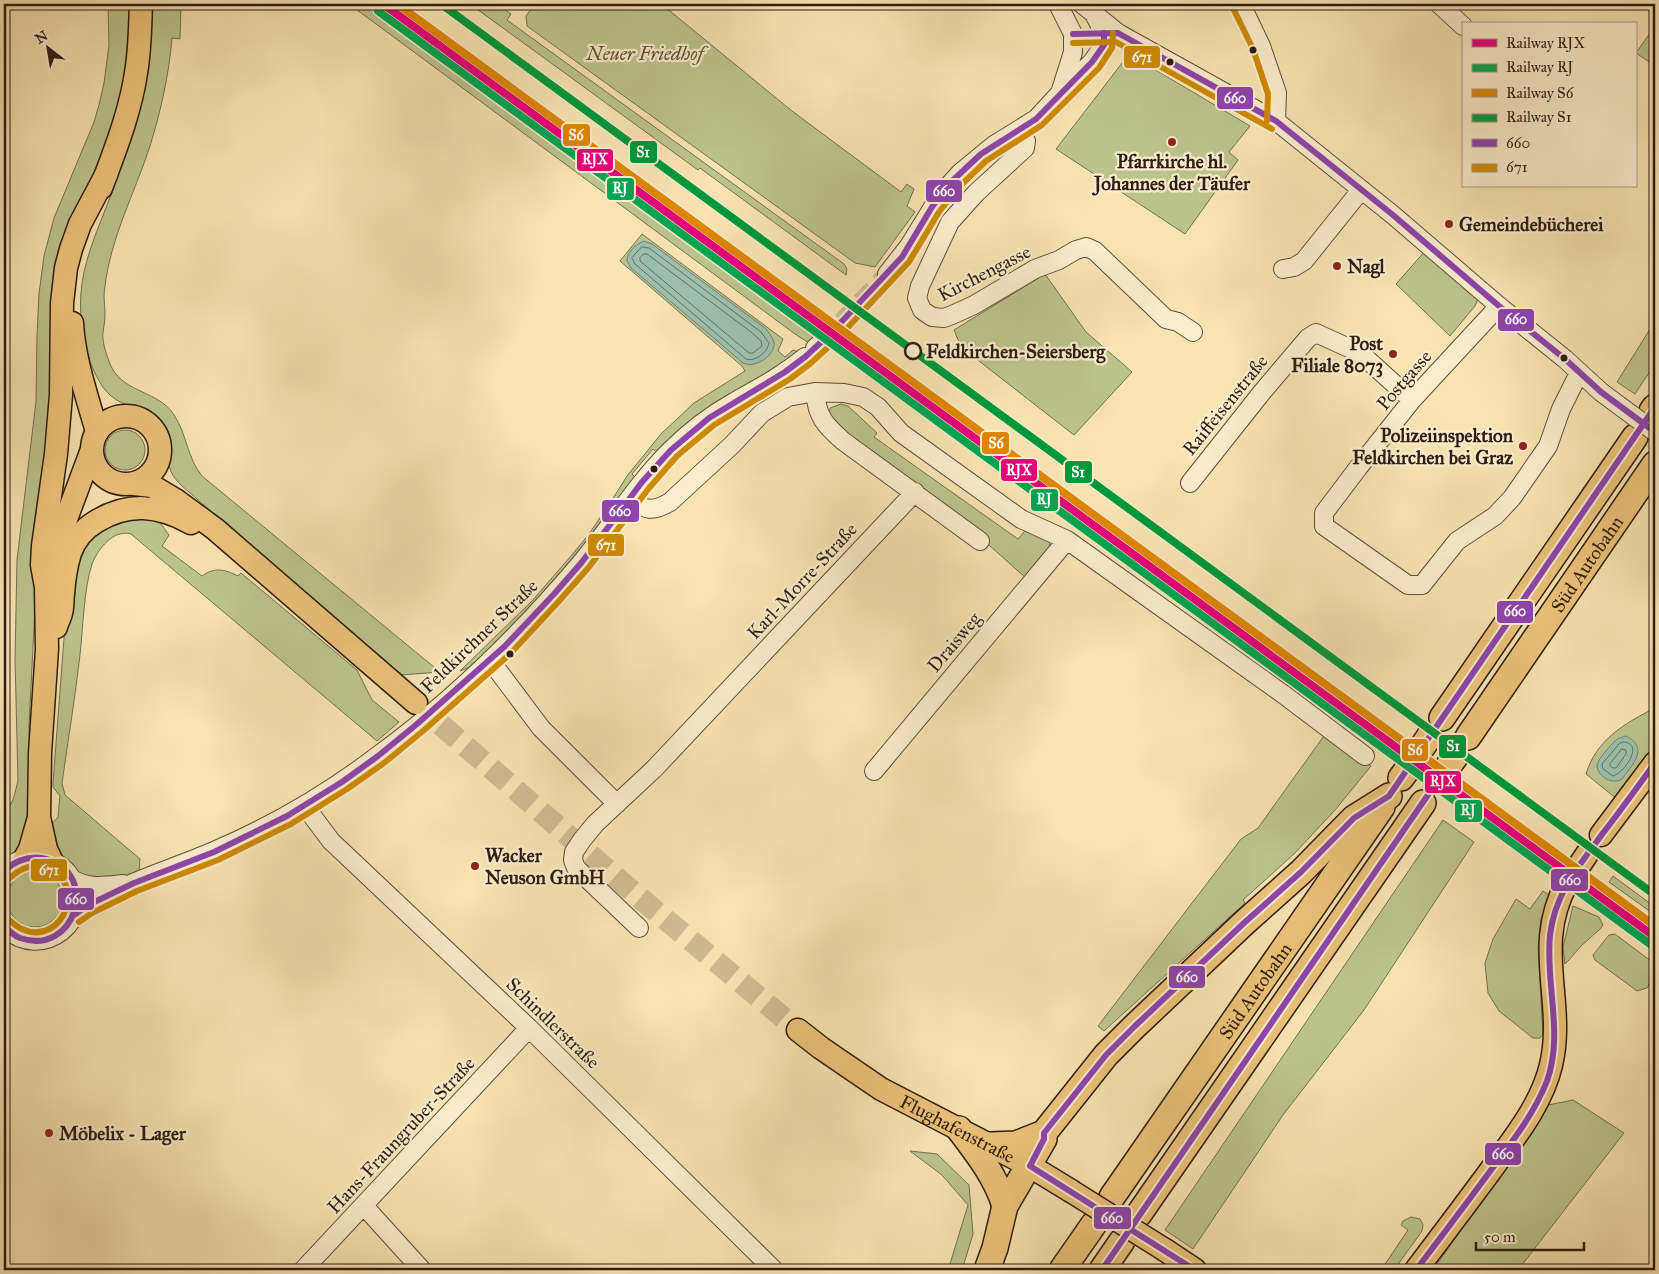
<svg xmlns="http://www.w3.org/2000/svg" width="1659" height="1274" font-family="'IM FELL Great Primer',serif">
<rect width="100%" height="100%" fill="#f8e3b2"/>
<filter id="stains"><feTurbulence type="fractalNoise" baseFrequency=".004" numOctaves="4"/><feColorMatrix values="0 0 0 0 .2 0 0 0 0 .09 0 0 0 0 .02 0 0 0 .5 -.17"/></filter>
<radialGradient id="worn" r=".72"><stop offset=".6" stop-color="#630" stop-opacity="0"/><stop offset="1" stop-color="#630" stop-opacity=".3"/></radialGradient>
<path fill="#bcc48d" stroke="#74704f" d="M108,4H132L127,77L104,154L83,196L56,342L37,568L29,726L31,798L25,845L12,856L4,855V815L13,800L18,781L15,659L17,560L36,401L37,336L39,294L44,256L54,218L94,122L99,105L104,83L109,45Z
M151,4H181L180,39L172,38C169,75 161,110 150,146C135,192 111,237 105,286C103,296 105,306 105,316C105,324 102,332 103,339C104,348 108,360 112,368C125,393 159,391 174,415C187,434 187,458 202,476L440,672L401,675L198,500C189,491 174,482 170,469C165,453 173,442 161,426C144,403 117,411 101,384C92,370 87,354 84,338C70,271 101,231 119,171C125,153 127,134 130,115C137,78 144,41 151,4Z
M349,4H366L665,226L816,336L809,343L795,334Z
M470,4H497L511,14L507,20L844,264L847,269L846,275L700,168L698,170Z
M535,4H667L665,7L792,111L901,192L907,184L914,189L907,206L915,212L875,267L855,263L527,26L526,16Z
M1655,26V66L1636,53Z
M1129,54L1250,126L1229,152L1238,160L1185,234L1056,149Z
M642,234L783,339L778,351L785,357L793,350L799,352L657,453L653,449L632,474L636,478L563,572L487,653L470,667L460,671L532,601L571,556L589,534L612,500L627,476L661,434L694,403L745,371L742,366L620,261Z
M1426,250L1478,299L1475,306L1450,336L1396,284Z
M1045,274L1086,332L1132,372L1074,435L961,347L954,330Z
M1655,321V364L1635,394L1617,382Z
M841,404L848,406L877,433L874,437L1018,539L1025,531L1049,540L1050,547L1026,578L990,546L919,489L837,429L829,414L830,408Z
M105 450a20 20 0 1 1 40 0a20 20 0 1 1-40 0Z
M156,517L169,535L162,546L202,576C215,567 224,569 238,576L241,573L357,670L372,700L399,722L377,741L131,534C113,529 98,549 92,564C84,588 83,628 80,655C75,698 68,740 62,783L65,795L140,859L139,872C129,876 110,882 100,880C73,876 53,851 52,824L58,817L60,796L53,787V783L65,625L78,549L109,520Z
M1655,708V749L1617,799L1586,774C1596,740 1625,723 1655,708Z
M1326,733L1371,766L1336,809L1294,854L1243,900L1245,903L1104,1031L1098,1026L1241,839L1258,828Z
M1443,820L1474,842L1364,1010L1283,1115L1193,1249L1165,1230Z
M7 899a28 28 0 1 1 56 0a28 28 0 1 1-56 0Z
M1613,876L1655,907V915L1609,882Z
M1543,891L1551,896L1541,919L1538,947L1543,1035L1540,1038H1533L1499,1011L1488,993L1485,963L1493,939L1516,899L1530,909Z
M1573,906L1599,917L1603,925L1599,930L1581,946L1568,961L1565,964L1563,947Z
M1615,934L1655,964V975L1647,988L1637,991L1595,960L1593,955L1609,935Z
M1573,1100L1624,1133L1518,1270H1433L1548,1105Z
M910,1151L937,1154L969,1185L973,1234L962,1270H947L950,1264L968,1205L942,1175Z
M1411,1217L1420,1219L1423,1225L1422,1231L1394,1270H1381L1408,1230L1401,1225L1403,1221Z"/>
<path fill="#9dbeaf" stroke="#707e70" d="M644,241L652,244L765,328C768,332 772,336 774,342C776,355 755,369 743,363L631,268L627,261C627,252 636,244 644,241Z
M1626,736C1650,748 1632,765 1622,779C1613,785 1598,777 1597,766C1596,761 1611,745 1615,741C1619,738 1622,737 1626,736Z"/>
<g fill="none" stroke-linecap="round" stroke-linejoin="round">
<path stroke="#656e60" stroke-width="1" d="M642,247L649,248L761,332L769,343C767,353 755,362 746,359L635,264L632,258Z
M644,254H647L751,332L761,341L762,346L753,353H749L640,261V258Z
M1623,742C1646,743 1623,774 1613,776L1603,769L1602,764L1619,744Z
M1622,749L1626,750V754L1616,768H1613L1610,766V764Z"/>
<path stroke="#cfbb92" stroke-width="18" stroke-dasharray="18 9" stroke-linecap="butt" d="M823,341L887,274"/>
<path stroke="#cfbb92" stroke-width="22" stroke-dasharray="22 11" stroke-linecap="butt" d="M416,703L634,893L798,1030"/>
<path stroke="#cfbb92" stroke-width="25" stroke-dasharray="25 12" stroke-linecap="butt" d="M1435,784L1449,765"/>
<defs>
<path id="minor" d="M1058,4L1073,34V52L1061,90
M1082,4L1118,33L1276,121L1393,215L1499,306L1565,359L1601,392
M1241,4L1261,46L1277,93L1276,121
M1439,4L1463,26
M1022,129L1026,141L1025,148L976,193L950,222L920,286L917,298L922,310L932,317L944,318L952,315L974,305L1035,269L1059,260L1076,250L1086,247L1095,251L1166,319L1178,322L1193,332
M1283,269L1294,267L1304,261L1361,190
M887,274L909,246L941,194L960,173L994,145L1036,119L1060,93L1092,62L1104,45V33L1095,16
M1499,306L1412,400L1358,468L1324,513V526L1408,585H1422L1457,541L1495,516L1512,498L1548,446L1561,409L1579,373
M815,348L823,341
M815,392C817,417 825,425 843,441L980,541
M1190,483L1263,391L1308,338L1316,333L1360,353L1412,400
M628,501C645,509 652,513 670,502L732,445L762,413L788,397L815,392L844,393L863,397L878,407L901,433L1021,519L1067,540L1283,694L1365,756
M490,660L541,728L617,804
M874,771L1067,540
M304,805L331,841L529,1028L774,1270
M4,871C15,860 30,854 45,859C55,861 64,867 70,876C98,919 41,964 4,927
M72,879C88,889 105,886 123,884
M74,915C114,885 168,871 214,851C272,826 326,795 376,757C450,703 521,634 580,564C611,527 636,484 671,450C690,431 711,415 734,402C759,388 783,375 805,357
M639,928L576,868L573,860L574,852L582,840L595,824L654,769L915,492
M364,1206L422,1270
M303,1270L529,1028"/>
<g id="major">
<path d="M101,188C115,150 130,113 136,73C140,50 140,27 141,4"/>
<path d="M72,323C74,360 87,396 97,432"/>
<circle cx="126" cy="450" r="34"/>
<path d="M134,484L152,486L177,501L215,529L416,703"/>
<path d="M52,562L56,546L91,452"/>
<path d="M56,627C57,622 60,618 61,613C63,607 62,600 63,594C64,580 66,566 70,553C75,539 85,528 97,521C129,502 158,505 191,523"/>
<path d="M1601,835L1655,763"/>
<path d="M25,858L30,849L38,821"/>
<path d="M51,860L46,849L39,817L40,753L47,649L46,587L42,565L43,546L56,454L61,395L62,303L66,268L71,249L80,224L106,175"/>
<path d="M1581,863L1587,854"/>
<path id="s1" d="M798,1030L821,1048L881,1089L1030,1166L1071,1191"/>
<path d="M1165,1250L1195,1270"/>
<path d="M1416,1270C1441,1237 1466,1204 1491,1170C1514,1138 1542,1104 1551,1065C1566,1002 1532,946 1567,883"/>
</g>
<g id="highway">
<path d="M1652,411L1655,407"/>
<path d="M1442,718L1635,437"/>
<path id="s2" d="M1468,737L1655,464"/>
<path d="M1423,746L1429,737"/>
<path d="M1449,765L1455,757"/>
<path d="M1401,778L1410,766"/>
<path d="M959,1129C978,1154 996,1177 1005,1206"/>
<path d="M990,1145L1016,1144L1044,1133L1106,1055L1134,1027L1244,923L1301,872L1354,818L1389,796"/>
<path id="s3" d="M1112,1197L1382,807"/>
<path d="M1139,1214L1423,803"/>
<path d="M987,1270L995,1248L1005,1206L1044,1139V1133"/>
<path d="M1062,1270L1094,1224"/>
<path d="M1102,1270L1122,1241"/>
</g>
</defs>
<use href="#minor" stroke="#604e39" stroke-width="20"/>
<use href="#major" stroke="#2d1d11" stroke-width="25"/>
<use href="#highway" stroke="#2d1d11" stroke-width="28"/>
<use href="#minor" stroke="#faedcd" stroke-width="18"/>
<use href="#major" stroke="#ecc279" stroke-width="22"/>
<use href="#highway" stroke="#ecc279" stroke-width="25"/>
<defs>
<path id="minor-bridge" d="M1601,392L1655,432"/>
<path id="major-bridge" d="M1071,1191L1165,1250"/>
</defs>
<use href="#minor-bridge" stroke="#604e39" stroke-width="20" stroke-linecap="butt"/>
<use href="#major-bridge" stroke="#2d1d11" stroke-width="25" stroke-linecap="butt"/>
<use href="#minor-bridge" stroke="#faedcd" stroke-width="18"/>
<use href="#major-bridge" stroke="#ecc279" stroke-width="22"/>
<defs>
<path id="bus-1" d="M1073,34L1118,33L1276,121L1393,215L1499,306L1565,359L1601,392L1655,432
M4,871C16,860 30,855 46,859C101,874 75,957 20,938C14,936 9,930 4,927
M74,915L88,905L134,883L214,852L287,816L342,782L378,756L417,724L505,646L554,594L582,562L642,482L671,450L709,418L785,372L805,357L831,333L902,257L932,207L951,182L981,154L1036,119L1092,62L1104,45V33
M1030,1166L1044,1139V1133L1106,1055L1134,1027L1244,923L1301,872L1354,818L1389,796L1655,407
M1030,1166L1195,1270
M1102,1270L1443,773
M1416,1270C1441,1237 1466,1204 1491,1170C1512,1142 1534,1114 1547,1081C1564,1033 1545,984 1550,935C1555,893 1579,866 1603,833C1621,810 1638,786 1655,763"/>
<path id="bus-2" d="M1233,8L1253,49L1268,94L1267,121
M1073,43L1116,42L1272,129
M9,920C13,923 17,927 22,929C63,948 91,879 42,867C29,864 19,869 10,878
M79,922L92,913L137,891L218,860L291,824L347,789L384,763L423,731L511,653L560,600L589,567L649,488L677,456L714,425L790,379L811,363L837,339L909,262L939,212L958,188L986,161L1042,125L1099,68L1112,48L1113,33"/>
</defs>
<use href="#bus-1" stroke="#faedcd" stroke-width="10"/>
<use href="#bus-2" stroke="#faedcd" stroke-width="10"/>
<use href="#bus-1" stroke="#8e44ad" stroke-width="6"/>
<use href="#bus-2" stroke="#cf8b03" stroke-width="6"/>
<defs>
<path id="rail-1" d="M383,4L1655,937"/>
<path id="rail-2" d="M378,11L1650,944"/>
<path id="rail-3" d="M397,4L1655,926"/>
<path id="rail-4" d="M441,4L1655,895"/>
</defs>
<use href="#rail-1" stroke="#faedcd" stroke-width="11"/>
<use href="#rail-2" stroke="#faedcd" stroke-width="11"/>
<use href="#rail-3" stroke="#faedcd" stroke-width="11"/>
<use href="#rail-4" stroke="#faedcd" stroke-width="11"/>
<use href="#rail-1" stroke="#e5007d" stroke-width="8"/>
<use href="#rail-2" stroke="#00a651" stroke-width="8"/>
<use href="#rail-3" stroke="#df8602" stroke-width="8"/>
<use href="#rail-4" stroke="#00983a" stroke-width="8"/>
</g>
<g fill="#2d1d11" stroke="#faedcd" stroke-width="2">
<circle cx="1253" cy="50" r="4.5"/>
<circle cx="1170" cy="62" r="4.5"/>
<circle cx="1564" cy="358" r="4.5"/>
<circle cx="654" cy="469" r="4.5"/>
<circle cx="510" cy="654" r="4.5"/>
</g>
<g fill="#8f2418" stroke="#faedcd" stroke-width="2">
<circle cx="1172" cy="142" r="5"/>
<circle cx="1449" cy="224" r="5"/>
<circle cx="1337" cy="266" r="5"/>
<circle cx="1393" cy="354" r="5"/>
<circle cx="1523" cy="446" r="5"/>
<circle cx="475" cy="866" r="5"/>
<circle cx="49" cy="1133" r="5"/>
</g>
<circle fill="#faedcd" stroke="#2d1d11" stroke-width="2.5" cx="913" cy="351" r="8"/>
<g text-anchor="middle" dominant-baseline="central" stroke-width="4.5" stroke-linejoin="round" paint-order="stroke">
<g font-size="19" font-style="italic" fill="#584f36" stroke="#faedcd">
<text x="645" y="53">Neuer Friedhof</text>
</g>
<g font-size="19" font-weight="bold" fill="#2d1d11" stroke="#faedcd" text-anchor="start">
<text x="1172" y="161" text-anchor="middle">Pfarrkirche hl.<tspan x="1172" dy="22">Johannes der Täufer</tspan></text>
<text x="1459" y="224">Gemeindebücherei</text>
<text x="1347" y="266">Nagl</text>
<text x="1383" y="343" text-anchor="end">Post<tspan x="1383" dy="22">Filiale 8073</tspan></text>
<text x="1513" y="435" text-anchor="end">Polizeiinspektion<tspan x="1513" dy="22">Feldkirchen bei Graz</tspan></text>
<text x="485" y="855">Wacker<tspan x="485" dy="22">Neuson GmbH</tspan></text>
<text x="59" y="1133">Möbelix - Lager</text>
</g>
<g font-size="19" fill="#2d1d11" stroke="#faedcd">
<text transform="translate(984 273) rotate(-27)">Kirchengasse</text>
<text transform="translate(1404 380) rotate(-49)">Postgasse</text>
<text transform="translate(1225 405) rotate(-51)">Raiffeisenstraße</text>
<text stroke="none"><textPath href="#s2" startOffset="210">Süd Autobahn</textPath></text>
<text transform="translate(802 581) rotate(-47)">Karl-Morre-Straße</text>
<text transform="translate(479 636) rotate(-44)">Feldkirchner Straße</text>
<text transform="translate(954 642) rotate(-50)">Draisweg</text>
<text stroke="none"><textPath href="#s3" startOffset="251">Süd Autobahn</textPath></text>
<text transform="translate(553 1023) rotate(44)">Schindlerstraße</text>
<text stroke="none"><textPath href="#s1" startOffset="188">Flughafenstraße</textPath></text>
<text transform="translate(401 1135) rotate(-47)">Hans-Fraungruber-Straße</text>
</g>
<g font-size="19" font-weight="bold" fill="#2d1d11" stroke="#faedcd" text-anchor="start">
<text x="926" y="351">Feldkirchen-Seiersberg</text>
</g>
</g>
<g stroke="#faedcd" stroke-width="2">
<rect x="1123" y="45" width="38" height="24" rx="5" fill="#cf8b03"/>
<rect x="1216" y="86" width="38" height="24" rx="5" fill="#8e44ad"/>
<rect x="562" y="123" width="29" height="24" rx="5" fill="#df8602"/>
<rect x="629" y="140" width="29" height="24" rx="5" fill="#00983a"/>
<rect x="576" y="148" width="38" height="24" rx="5" fill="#e5007d"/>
<rect x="606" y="177" width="29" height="24" rx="5" fill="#00a651"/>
<rect x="925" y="179" width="38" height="24" rx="5" fill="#8e44ad"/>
<rect x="1497" y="308" width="38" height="24" rx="5" fill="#8e44ad"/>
<rect x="981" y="431" width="29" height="24" rx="5" fill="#df8602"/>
<rect x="1000" y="458" width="38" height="24" rx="5" fill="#e5007d"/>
<rect x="1064" y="460" width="29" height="24" rx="5" fill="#00983a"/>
<rect x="1030" y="488" width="29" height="24" rx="5" fill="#00a651"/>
<rect x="601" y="499" width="39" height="24" rx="5" fill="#8e44ad"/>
<rect x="587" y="533" width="38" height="24" rx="5" fill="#cf8b03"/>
<rect x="1496" y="600" width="38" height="24" rx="5" fill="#8e44ad"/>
<rect x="1438" y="734" width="29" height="25" rx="5" fill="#00983a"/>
<rect x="1401" y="738" width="28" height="24" rx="5" fill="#df8602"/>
<rect x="1424" y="770" width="38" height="24" rx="5" fill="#e5007d"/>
<rect x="1454" y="799" width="29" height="24" rx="5" fill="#00a651"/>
<rect x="30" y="858" width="38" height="24" rx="5" fill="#cf8b03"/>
<rect x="1550" y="868" width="39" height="24" rx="5" fill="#8e44ad"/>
<rect x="57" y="887" width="38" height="24" rx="5" fill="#8e44ad"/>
<rect x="1168" y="965" width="38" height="24" rx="5" fill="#8e44ad"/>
<rect x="1484" y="1142" width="38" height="24" rx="5" fill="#8e44ad"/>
<rect x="1093" y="1206" width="39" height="24" rx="5" fill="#8e44ad"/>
</g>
<g font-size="14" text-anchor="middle" font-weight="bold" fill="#fff">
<text x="1142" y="62">671</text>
<text x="1235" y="103">660</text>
<text x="576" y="140">S6</text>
<text x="643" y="157">S1</text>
<text x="595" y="164">RJX</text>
<text x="620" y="193">RJ</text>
<text x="944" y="196">660</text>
<text x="1516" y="324">660</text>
<text x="996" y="448">S6</text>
<text x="1019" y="475">RJX</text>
<text x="1078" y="477">S1</text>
<text x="1044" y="504">RJ</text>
<text x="620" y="516">660</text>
<text x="606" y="550">671</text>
<text x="1515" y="616">660</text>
<text x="1453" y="751">S1</text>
<text x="1415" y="755">S6</text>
<text x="1443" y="786">RJX</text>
<text x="1468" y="815">RJ</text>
<text x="49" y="875">671</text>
<text x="1570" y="885">660</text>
<text x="76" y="904">660</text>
<text x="1187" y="982">660</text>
<text x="1503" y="1159">660</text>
<text x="1112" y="1223">660</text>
</g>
<rect width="1659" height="1274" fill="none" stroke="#f8e3b2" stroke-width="20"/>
<rect x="5" y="5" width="1649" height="1264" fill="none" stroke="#2d1d11" stroke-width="2.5"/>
<rect x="10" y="10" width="1639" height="1254" fill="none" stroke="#2d1d11"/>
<rect x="1462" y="22" width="175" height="165" fill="#faedcd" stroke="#a89a82"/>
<rect x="1472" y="39" width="25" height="8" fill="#e5007d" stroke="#a89a82"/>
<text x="1506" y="48" font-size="15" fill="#2d1d11">Railway RJX</text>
<rect x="1472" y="64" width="25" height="8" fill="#00a651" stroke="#a89a82"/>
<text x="1506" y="72" font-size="15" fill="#2d1d11">Railway RJ</text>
<rect x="1472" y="89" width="25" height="8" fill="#df8602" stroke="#a89a82"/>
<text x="1506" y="98" font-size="15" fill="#2d1d11">Railway S6</text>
<rect x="1472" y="114" width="25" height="8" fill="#00983a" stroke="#a89a82"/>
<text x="1506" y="122" font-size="15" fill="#2d1d11">Railway S1</text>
<rect x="1472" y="139" width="25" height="8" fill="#8e44ad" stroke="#a89a82"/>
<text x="1506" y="148" font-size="15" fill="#2d1d11">660</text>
<rect x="1472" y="164" width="25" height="8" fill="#cf8b03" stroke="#a89a82"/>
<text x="1506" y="172" font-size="15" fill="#2d1d11">671</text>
<g transform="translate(48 48) rotate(329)" stroke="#faedcd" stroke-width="4" paint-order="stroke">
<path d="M0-4L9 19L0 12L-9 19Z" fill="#2d1d11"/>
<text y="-8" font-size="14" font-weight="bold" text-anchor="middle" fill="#2d1d11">N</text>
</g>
<path d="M1476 1242v8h108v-8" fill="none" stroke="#2d1d11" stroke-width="2.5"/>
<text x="1484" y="1242" font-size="15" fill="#2d1d11" stroke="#faedcd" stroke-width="4" paint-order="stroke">50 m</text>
<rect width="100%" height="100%" filter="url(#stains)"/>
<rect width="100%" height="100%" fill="url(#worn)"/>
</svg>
